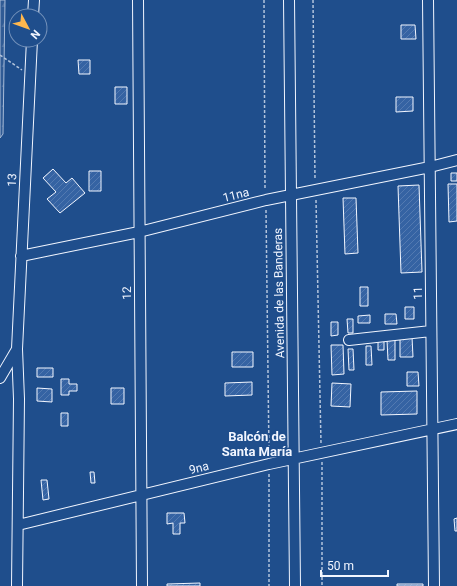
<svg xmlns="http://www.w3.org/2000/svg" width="457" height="586" font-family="Roboto,sans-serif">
<defs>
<pattern id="forest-firs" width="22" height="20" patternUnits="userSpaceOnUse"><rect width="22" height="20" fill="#305b95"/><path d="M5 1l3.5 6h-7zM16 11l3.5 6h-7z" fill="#4e73a5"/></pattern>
<pattern id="building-hatch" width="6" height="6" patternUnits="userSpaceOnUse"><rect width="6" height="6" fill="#3563a3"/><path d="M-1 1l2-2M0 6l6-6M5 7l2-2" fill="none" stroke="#537ab1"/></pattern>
</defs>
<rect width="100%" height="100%" fill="#1f4e8c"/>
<path fill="url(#forest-firs)" stroke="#a8bbd7" d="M0,0H5L3,134L0,138Z"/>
<path fill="url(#building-hatch)" stroke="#f2f6ff" d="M401,25H415L416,39H401Z
M78,60H90V74H79Z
M115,87H127V104H115Z
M396,97H413V111L396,112Z
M53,169L66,183L72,178L85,193L60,213L47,199L56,192L43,178Z
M89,171H101V191H89Z
M451,173H457V181H451Z
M448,184H457V221L449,222Z
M419,185L422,272L401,273L398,186Z
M343,198H356L358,253L345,254Z
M360,287H368V306H360Z
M405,307H414V319H405Z
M385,314H396L397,324H385Z
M370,315V323H358V316Z
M347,319H353V333H348Z
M331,322H338V335L331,336Z
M412,337L413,357H400V338Z
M387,340H395V360H388Z
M378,341H384V350H378Z
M331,345H343L344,374L332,375Z
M366,346H371L372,365H366Z
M348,349H353L354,370H349Z
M232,352H253V367H232Z
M37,368H53V377H37Z
M407,372H418L419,386H407Z
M61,379H69V384H77V391H69V395H61Z
M252,382V395L225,396V383Z
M332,383L351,384L350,407L331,406Z
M37,388L52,389V402L37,401Z
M111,388H124V404H111Z
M417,391V414L381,415V392Z
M61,413H68V426H61Z
M90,472H94L95,483H91Z
M41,480H47L49,499L43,500Z
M167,513H184L185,523H180V534H173V523L167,524Z
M457,518V531H455L454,519Z
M200,583V586H167V584Z
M397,584H423V586H397Z"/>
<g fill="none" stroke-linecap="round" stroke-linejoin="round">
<defs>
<path id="minor" d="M138,0L142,586
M289,0L295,586
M428,0L434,586
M33,16L34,0
M21,256L139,232L266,200L430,167L457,160
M349,340L431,331
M0,378L17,349
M18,525L269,464L457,424
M17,586L19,399L17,349L32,40"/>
</defs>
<use href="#minor" stroke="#f2f6ff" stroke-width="12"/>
<path stroke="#b3c4dc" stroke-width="1.5" stroke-dasharray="3 2" stroke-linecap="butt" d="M264,0L265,190
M313,0L315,180
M0,55L22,70
M316,200L321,444
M266,210L269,454
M322,462V586
M269,474V586"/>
<use href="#minor" stroke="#1f4e8c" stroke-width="10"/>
</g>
<g text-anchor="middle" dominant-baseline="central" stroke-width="3" stroke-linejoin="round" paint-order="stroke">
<g font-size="12" fill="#f2f6ff" stroke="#1f4e8c">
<text transform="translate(12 180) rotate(-87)">13</text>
<text transform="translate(236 195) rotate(-14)">11na</text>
<text transform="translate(127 293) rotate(-91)">12</text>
<text transform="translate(279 293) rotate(-91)">Avenida de las Banderas</text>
<text transform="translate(418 293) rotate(-91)">11</text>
<text transform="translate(199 468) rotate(-14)">9na</text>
</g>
<g font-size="13" font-weight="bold" fill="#f2f6ff" stroke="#1f4e8c">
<text x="257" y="436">Balcón de<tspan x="257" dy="15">Santa María</tspan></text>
</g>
</g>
<g transform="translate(28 28) rotate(131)"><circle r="19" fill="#1f4e8c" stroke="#7391ba"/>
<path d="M0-3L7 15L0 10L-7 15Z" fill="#ffb74d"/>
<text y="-6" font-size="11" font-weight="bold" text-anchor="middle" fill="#f2f6ff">N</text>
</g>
<path d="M321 570v6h67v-6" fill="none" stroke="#f2f6ff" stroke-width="2"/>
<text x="327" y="570" font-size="12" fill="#f2f6ff" stroke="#1f4e8c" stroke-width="3" paint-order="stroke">50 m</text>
</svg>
